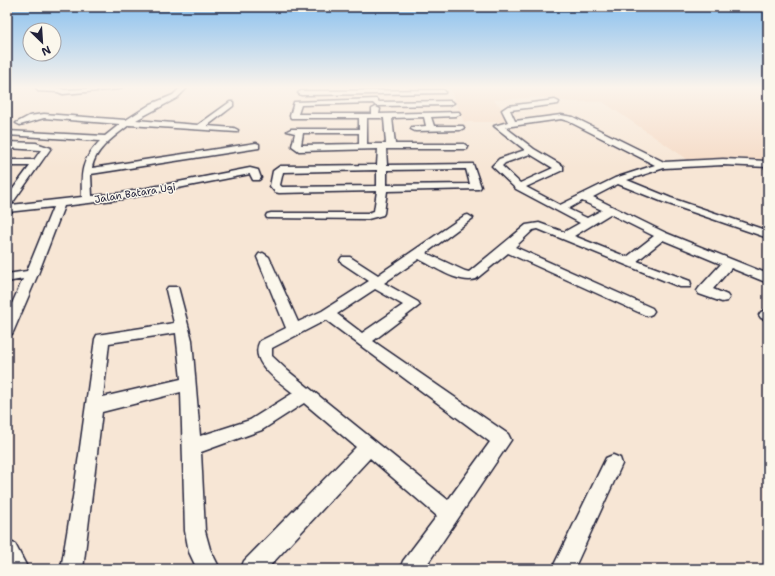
<svg xmlns="http://www.w3.org/2000/svg" width="775" height="576" font-family="'Shantell Sans',sans-serif">
<rect width="100%" height="100%" fill="#f7e6d5"/>
<filter id="ink" filterUnits="userSpaceOnUse"><feTurbulence type="fractalNoise" baseFrequency=".025" numOctaves="2"/><feDisplacementMap in="SourceGraphic" scale="8" xChannelSelector="R" yChannelSelector="G"/><feConvolveMatrix kernelMatrix="1 2 1 2 8 2 1 2 1" color-interpolation-filters="sRGB"/></filter>
<g filter="url(#ink)">
<path fill="#f5dac5" d="M449,87H768V162L738,158L690,161L603,102H569L543,97L494,100L501,107L508,122H464Z"/>
<g fill="none" stroke-linecap="round" stroke-linejoin="round">
<defs>
<path id="street" d="M36,87L60,88L64,90L122,87L119,89L63,94L58,92L38,91Z
M181,87H188L177,98L136,120L198,125L230,102H233V106L207,126L234,128L238,130L237,132L129,125C115,136 95,149 92,168L256,143L259,144V148L91,174L92,196L122,193L250,168L258,170L261,178L259,180H253L250,174L122,199L64,206L38,274L14,330L12,334L7,335V315L23,279L7,282V274L27,271L53,207L7,212V197L30,166H7V160H34L41,150L7,148V142L36,143L51,148L11,205L82,197C81,173 81,160 100,141L7,135V131L105,136L120,124L44,118L20,125L16,123L29,116L44,114L126,120L151,104L173,95Z
M443,90L445,91V93L301,95L298,93L301,91Z
M376,99L379,102L450,101L454,103L450,105L376,106L373,103L301,105L298,114H372V109L376,107L380,109L379,114L459,112L460,114L456,116L431,117L434,126H463L464,128L460,130L415,131L411,129L412,127L426,126L424,117L392,118L395,144H464L468,147L467,149H386L387,165L473,164L481,187L479,189L387,191L384,213L383,215L368,219L267,218L266,216L267,214L271,213H368L374,211L377,191L279,193L275,192L270,186L273,171L280,166L377,165L378,149L299,151L292,146L295,133L287,131L291,129H359V118H291L290,116L294,102ZM367,118H384L386,144H367ZM303,133H359V144L301,145ZM466,169L470,184L387,185V170ZM377,170V186L282,187L280,185L283,172Z
M555,100L559,102L558,104L510,110L515,121L561,115L573,117L664,162L723,159L768,161V167L723,165L664,168L627,180L671,198L768,231V238L663,202L618,184L593,197L666,233L768,274V283L731,268L713,289L727,295L729,298L727,301L722,302L699,294L697,291L699,288L721,264L663,240L637,261L690,281L691,284L690,287H680L538,229L533,230L515,247L652,308L654,311L652,314L647,316L508,253L476,279C458,284 435,267 419,259L384,283L418,302L420,305L373,341L508,434L511,440L424,569H400L403,561L437,516L370,458L267,569H241L244,561L356,447L304,403L262,430L201,452L205,531L210,549L220,569H197L189,552L185,531L181,392L102,412L83,569H61L74,491L95,339L97,335L174,323L166,290L168,287H178L192,340L200,436L250,420L293,393C279,381 248,362 260,341L286,328L257,257L259,254L263,253L269,257L298,322L322,311L369,281L342,263L340,260L342,257H350L378,275L464,216L468,215L473,218L426,253L465,271L469,272L526,225L539,223L564,232L580,223L516,189L492,166L499,159L525,150L494,126L508,122L502,110L508,106ZM561,119L568,121L655,165L615,178L560,205L526,187L563,170V166L534,149L505,127ZM530,154L553,168L520,183L502,166L505,163ZM582,201L602,210L587,218L568,209ZM610,214L654,236L627,257L574,236ZM375,289L403,305L362,333L337,314ZM326,320L490,442L448,500L288,371L272,356V348ZM176,333L181,379L103,397L109,343Z
M766,310H768V320L761,318L759,315L761,312Z
M613,455L620,458L622,464L574,569H552L606,458Z
M7,541L15,544L28,569H7Z"/>
</defs>
<use href="#street" stroke="#22223b" stroke-width="3"/>
<use href="#street" fill="#fbf7ec" fill-rule="evenodd"/>
</g>
</g>
<linearGradient id="sky" x2="0" y2="1"><stop stop-color="#89c0ef"/><stop offset="0.52" stop-color="#fbf4ec"/><stop offset="1" stop-color="#fbf4ec" stop-opacity="0"/></linearGradient>
<rect width="775" height="168" fill="url(#sky)"/>
<g text-anchor="middle" dominant-baseline="central" stroke-width="3" stroke-linejoin="round" paint-order="stroke">
<g font-size="10" fill="#22223b" stroke="#fbf7ec">
<text transform="translate(135 193) rotate(-9)">Jalan Batara Ugi</text>
</g>
</g>
<rect width="775" height="576" fill="none" stroke="#fbf7ec" stroke-width="24"/>
<rect x="12" y="12" width="751" height="552" fill="none" stroke="#22223b" stroke-width="1.5" filter="url(#ink)"/>
<g transform="translate(42 42) rotate(155)"><circle r="19" fill="#fbf7ec" stroke="#a4a2a5"/>
<path d="M0-3L7 15L0 10L-7 15Z" fill="#22223b"/>
<text y="-6" font-size="11" font-weight="bold" text-anchor="middle" fill="#22223b">N</text>
</g>
</svg>
